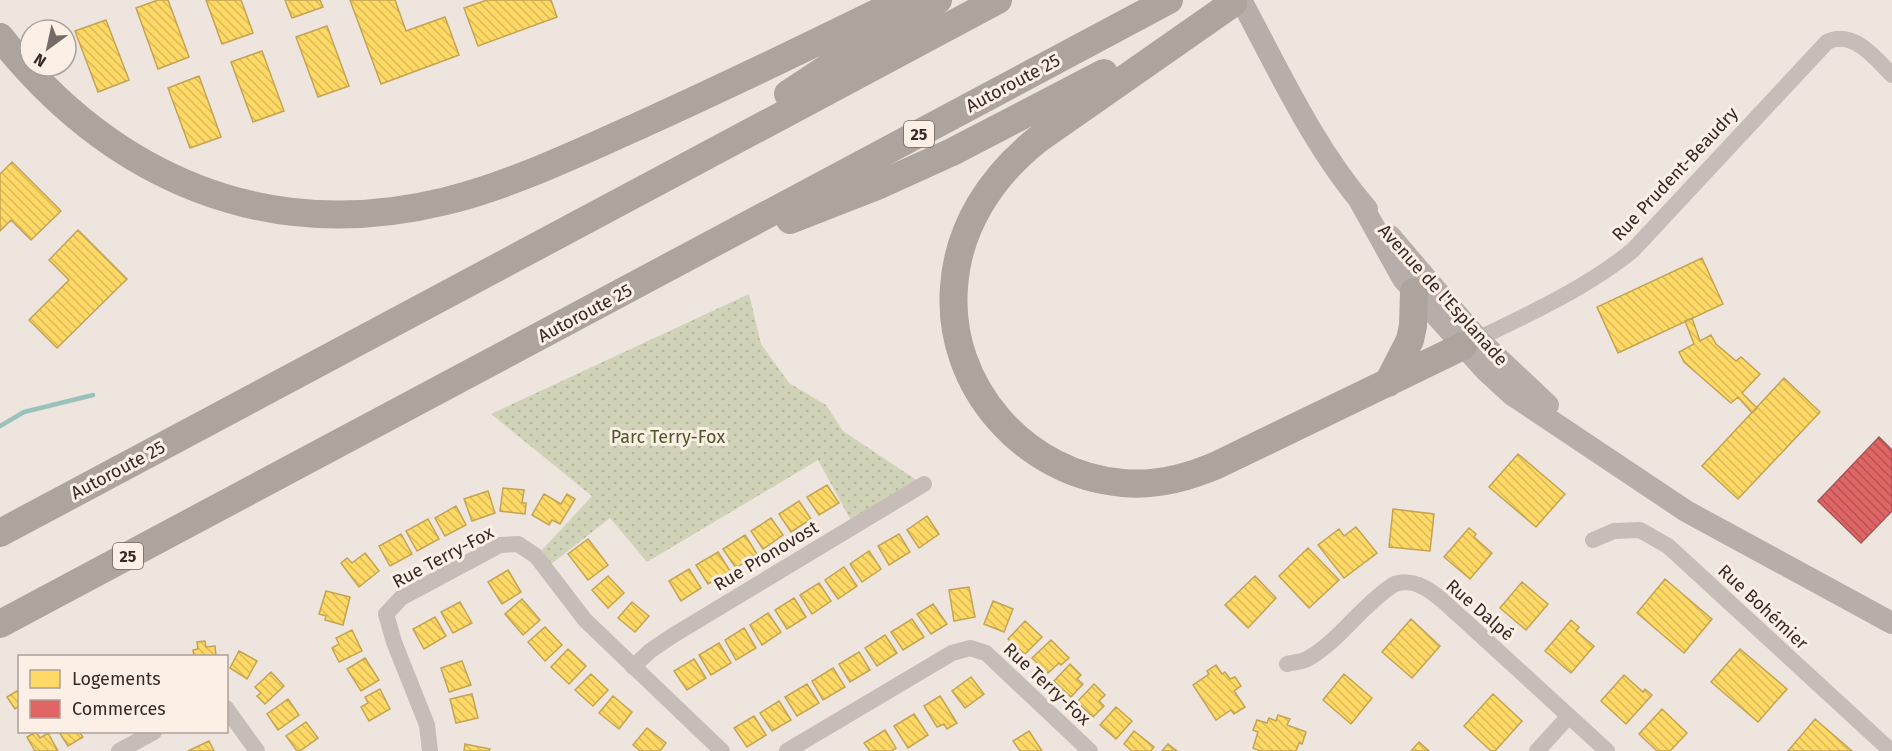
<svg xmlns="http://www.w3.org/2000/svg" width="1892" height="751" font-family="'Fira Sans',sans-serif">
<defs>
<pattern id="park-dots" width="8" height="8" patternUnits="userSpaceOnUse" patternTransform="scale(1.5)"><rect width="8" height="8" fill="#d1d3b8"/><path d="M2 2h.1M6 6h.1" fill="none" stroke="#b4b59e" stroke-width="1.8" stroke-linecap="round"/></pattern>
<pattern id="homes-back-hatch" width="6" height="6" patternUnits="userSpaceOnUse" patternTransform="scale(1.5)"><rect width="6" height="6" fill="#ffd966"/><path d="M-1 5l2 2M0 0l6 6M5-1l2 2" fill="none" stroke="#dbba58"/></pattern>
<pattern id="shops-back-hatch" width="6" height="6" patternUnits="userSpaceOnUse" patternTransform="scale(1.5)"><rect width="6" height="6" fill="#e06666"/><path d="M-1 5l2 2M0 0l6 6M5-1l2 2" fill="none" stroke="#b65454"/></pattern>
</defs>
<rect width="100%" height="100%" fill="#eee5df"/>
<path fill="url(#park-dots)" d="M749,294L761,344L789,383L826,405L843,431L921,483L855,528L818,460L647,562L610,518L550,565L542,550L592,496L491,414Z"/>
<path fill="url(#homes-back-hatch)" stroke="#c3a453" stroke-width="1.5" d="M158,0H168L189,57L158,69L136,8Z
M206,0H241L253,33L222,44Z
M285,0H320L323,7L292,18Z
M350,0H395L406,31L445,17L459,55L381,84Z
M487,0H551L557,17L478,46L464,8Z
M106,20L129,80L98,92L75,31Z
M327,26L349,86L318,97L296,37Z
M262,51L284,111L253,122L231,62Z
M199,76L221,137L190,148L168,88Z
M12,162L61,211L31,240L11,220L0,231V174Z
M78,230L127,279L57,348L29,320L69,280L49,260Z
M1702,258L1723,304L1618,353L1597,307Z
M1692,318L1700,341L1711,335L1716,344L1736,361L1741,357L1760,374L1742,393L1757,408L1752,413L1738,397L1731,403L1684,362L1679,352L1694,344L1685,321Z
M1784,378L1820,412L1738,499L1702,466Z
M1518,454L1565,494L1536,527L1489,487Z
M827,485L839,503L819,515L807,497Z
M503,488L524,490L522,503H526L525,514L500,511Z
M488,491L495,513L472,521L464,499Z
M544,494L561,504L567,494L575,499L560,524L552,520L549,525L532,515Z
M799,501L811,519L791,532L779,514Z
M456,506L466,525L445,536L435,518Z
M1393,509L1434,514L1430,551L1389,547Z
M927,516L939,534L919,548L907,530Z
M771,518L783,535L763,549L751,531Z
M428,519L439,539L417,551L406,531Z
M1356,527L1377,553L1344,578L1318,545L1339,529L1344,536Z
M1469,528L1476,534L1474,537L1492,553L1470,579L1444,557Z
M401,534L412,554L390,566L379,546Z
M899,534L910,552L889,565L878,546Z
M745,535L757,554L736,568L723,549Z
M588,539L608,565L588,580L568,554Z
M1308,548L1339,580L1309,608L1279,576Z
M869,551L881,569L862,582L850,564Z
M718,552L730,571L708,584L696,565Z
M365,553L379,571L359,587L341,563L347,558L352,563Z
M844,567L857,586L838,599L825,580Z
M689,569L701,588L681,601L669,581Z
M508,570L521,592L502,604L488,582Z
M608,576L624,593L608,608L592,590Z
M1255,576L1276,598L1248,628L1225,605Z
M1665,579L1712,619L1684,653L1637,613Z
M1522,582L1548,604L1526,630L1500,608Z
M819,583L831,601L812,614L800,595Z
M969,587L975,617L954,621L949,590Z
M326,591L350,597L343,625L325,620L326,616L319,614Z
M794,598L806,617L787,629L775,610Z
M522,599L540,620L523,635L505,614Z
M993,601L1013,609L1004,632L984,624Z
M460,602L472,623L453,633L441,612Z
M632,602L649,616L635,632L618,618Z
M933,604L947,624L931,634L917,614Z
M768,613L781,632L762,645L750,625Z
M435,617L446,636L424,649L413,629Z
M912,619L924,637L903,650L891,632Z
M1411,619L1440,646L1412,678L1382,652Z
M1571,620L1579,627L1576,631L1594,646L1571,673L1545,651Z
M1025,621L1042,637L1025,654L1008,639Z
M545,627L562,645L545,661L528,642Z
M744,628L756,648L736,660L725,640Z
M352,630L362,651L339,662L332,648L339,644L336,638Z
M885,635L897,653L877,666L865,648Z
M1051,640L1069,658L1061,665L1059,663L1048,673L1032,658Z
M205,641L206,647L215,646L216,656H194L193,650L198,649L197,642Z
M719,643L731,663L711,675L699,655Z
M568,649L586,666L569,684L551,667Z
M1740,649L1787,689L1758,722L1711,682Z
M239,651L257,661L247,679L230,668Z
M859,652L870,670L850,682L839,664Z
M365,658L379,680L361,691L347,669Z
M694,659L706,678L687,690L674,671Z
M462,661L471,685L449,692L441,668Z
M1070,664L1081,675L1077,679L1083,684L1071,697L1054,681Z
M1216,665L1222,674L1225,672L1230,679L1235,677L1241,686L1234,691L1245,707L1234,714L1231,710L1216,720L1193,685L1209,674L1207,671Z
M833,668L845,687L823,700L812,681Z
M271,672L284,686L265,704L257,696L261,693L255,687Z
M591,674L608,690L593,706L575,690Z
M1344,674L1372,698L1351,724L1323,700Z
M1624,675L1643,692L1645,689L1652,695L1626,724L1601,701Z
M971,677L984,694L965,708L952,691Z
M807,684L819,703L797,716L785,697Z
M1094,684L1105,695L1099,701L1104,706L1093,717L1077,702Z
M20,689V705L15,709L7,697Z
M380,689L390,709L369,721L361,707L368,703L365,697Z
M472,694L478,718L456,723L450,699Z
M1493,694L1522,721L1495,751H1491L1464,726Z
M613,696L632,712L619,729L599,713Z
M940,696L957,723L947,729L944,724L937,727L924,706Z
M288,699L299,715L278,730L267,714Z
M779,701L791,720L772,731L760,713Z
M1116,707L1132,721L1116,739L1100,725Z
M1662,709L1687,733L1670,751H1657L1639,734Z
M914,714L928,735L908,748L894,726Z
M1278,715L1290,719L1287,725L1306,732L1302,744L1299,743L1296,751H1260L1253,748L1258,732L1253,730L1257,720L1267,723L1269,718L1276,721Z
M754,716L766,735L747,747L734,728Z
M1815,719L1852,751H1788Z
M306,722L318,738L300,751H297L286,736Z
M647,728L666,743L660,751H640L633,745Z
M885,730L896,748L892,751H870L864,743Z
M1029,731L1042,751H1020L1013,741Z
M1134,731L1154,747L1151,751H1132L1124,744Z
M36,732L40,738L48,733L58,751H35L27,737Z
M59,732H79L83,737L68,746Z
M209,741L214,751H188Z
M1419,742L1429,751H1411Z
M465,744L490,749L489,751H464Z
M1168,744L1177,751H1162Z"/>
<path fill="url(#shops-back-hatch)" stroke="#ad5453" stroke-width="1.5" d="M1879,437L1892,450V511L1861,543L1818,501Z"/>
<g fill="none" stroke-linecap="round" stroke-linejoin="round">
<path stroke="#99c2bd" stroke-width="4.5" d="M0,426L24,412L93,395"/>
<path stroke="#c7bdb8" stroke-width="16" d="M1469,343C1523,317 1587,288 1633,250L1827,42C1853,29 1875,58 1892,75
M1593,540L1614,531L1640,530L1668,546L1891,751
M1287,664C1294,662 1303,662 1309,658C1340,640 1362,605 1393,585C1400,581 1412,582 1419,585C1436,592 1450,608 1463,619L1607,751
M633,667L650,651L672,636L924,484
M226,708L257,751
M119,751L154,732
M430,751L427,725L394,642L386,614L401,598L500,545L518,544L536,556L585,620L722,751
M787,751L952,653L970,648L986,653L1090,751
M1537,751L1569,716"/>
<path stroke="#b7ada9" stroke-width="22" d="M1241,0C1279,71 1314,148 1367,209
M1358,198L1403,279L1485,370L1511,394L1686,511L1892,623
M1390,236L1478,339L1548,405"/>
<path stroke="#ada49e" stroke-width="28" d="M1233,3L1037,140C991,177 958,227 954,287C946,386 1025,475 1123,483C1155,486 1187,478 1217,465L1463,346
M0,37C113,179 267,245 446,201C511,185 573,155 634,128C724,87 814,44 903,0
M788,94L835,63L938,0
M790,220L877,186L952,152L1104,73
M1388,383L1410,340L1413,326L1414,292
M0,533L998,0
M0,624L1169,0"/>
</g>
<g text-anchor="middle" dominant-baseline="central" stroke-width="6" stroke-linejoin="round" paint-order="stroke">
<g fill="#fbefe6" stroke="#726560" stroke-width="1.5">
<rect x="904" y="121" width="30" height="26" rx="4.5"/>
<rect x="113" y="543" width="30" height="26" rx="4.5"/>
</g>
<g font-size="16" font-weight="bold" fill="#372a26">
<text x="919" y="134">25</text>
<text x="128" y="556">25</text>
</g>
<g font-size="18" fill="#372a26" stroke="#fbefe6">
<text transform="translate(1013 83) rotate(-28)">Autoroute 25</text>
<text transform="translate(1675 174) rotate(-47)">Rue Prudent-Beaudry</text>
<text transform="translate(1443 295) rotate(48)">Avenue de l'Esplanade</text>
<text transform="translate(585 313) rotate(-28)">Autoroute 25</text>
<text transform="translate(118 470) rotate(-28)">Autoroute 25</text>
<text transform="translate(766 556) rotate(-31)">Rue Pronovost</text>
<text transform="translate(443 557) rotate(-28)">Rue Terry-Fox</text>
<text transform="translate(1763 607) rotate(43)">Rue Bohémier</text>
<text transform="translate(1480 610) rotate(41)">Rue Dalpé</text>
<text transform="translate(1047 684) rotate(43)">Rue Terry-Fox</text>
</g>
<g font-size="18" fill="#4c5828" stroke="#fbefe6">
<text x="668" y="437">Parc Terry-Fox</text>
</g>
</g>
<rect x="18" y="655" width="210" height="78" fill="#fbefe6" stroke="#ada099" stroke-width="1.5"/>
<rect x="30" y="670" width="30" height="18" fill="#ffd966" stroke="#ada099" stroke-width="1.5"/>
<text x="72" y="685" font-size="18" fill="#372a26">Logements</text>
<rect x="30" y="700" width="30" height="18" fill="#e06666" stroke="#ada099" stroke-width="1.5"/>
<text x="72" y="715" font-size="18" fill="#372a26">Commerces</text>
<g transform="translate(48 48) rotate(213)"><circle r="28" fill="#fbefe6" stroke="#ada099" stroke-width="1.5"/>
<path d="M0-4.5L10 22L0 15L-10 22Z" fill="#776b67"/>
<text y="-9" font-size="16" font-weight="bold" text-anchor="middle" fill="#372a26">N</text>
</g>
</svg>
